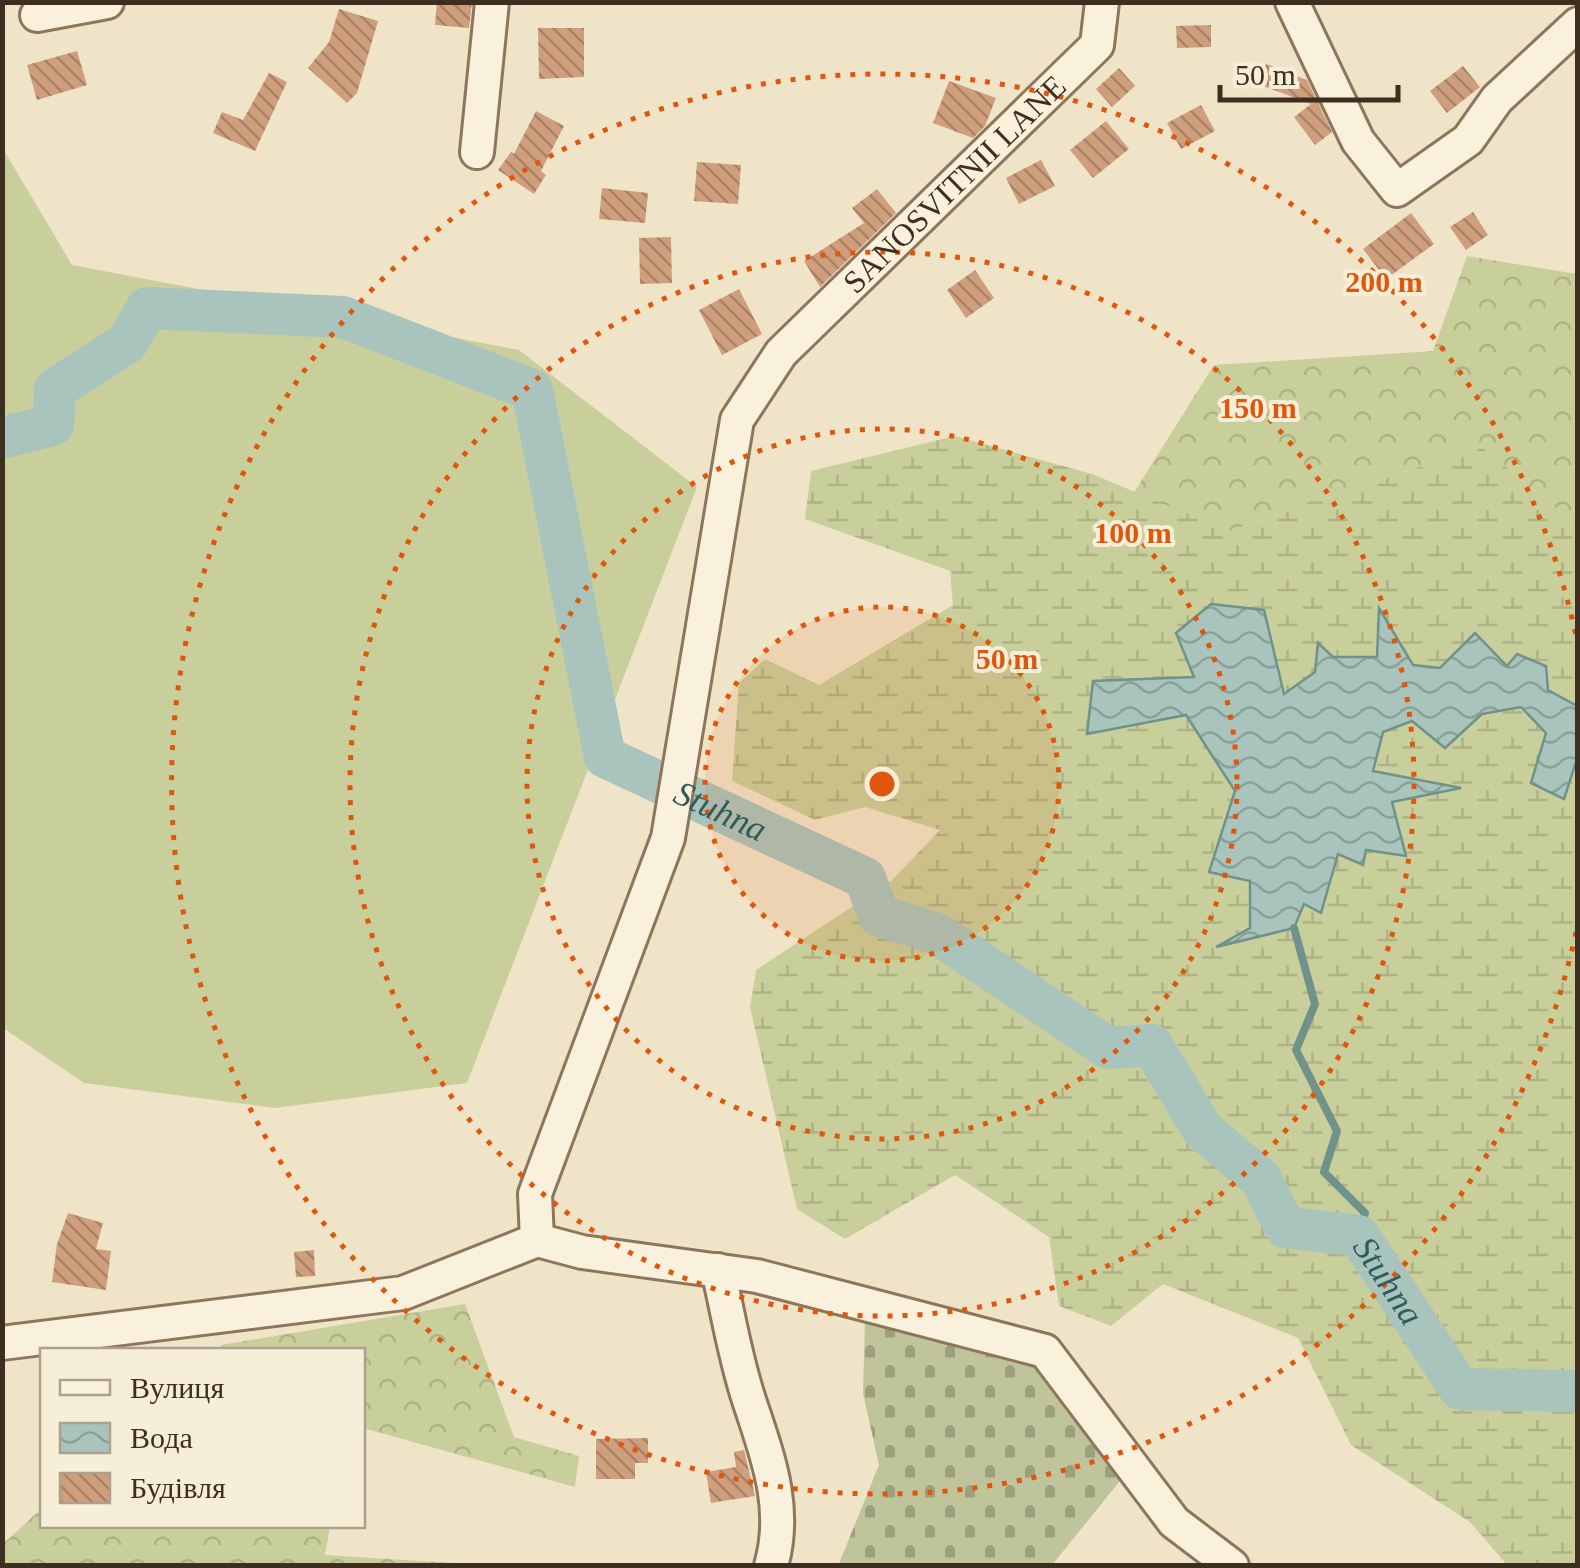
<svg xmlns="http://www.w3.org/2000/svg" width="1580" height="1568" font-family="Georgia,serif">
<defs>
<pattern id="forest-crowns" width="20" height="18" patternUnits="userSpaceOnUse" patternTransform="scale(2.5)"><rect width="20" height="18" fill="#c9cf9b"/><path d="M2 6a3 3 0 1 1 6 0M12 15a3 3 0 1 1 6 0" fill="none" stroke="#aeb285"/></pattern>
<pattern id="wetland-marsh" width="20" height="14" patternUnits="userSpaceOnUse" patternTransform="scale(2.5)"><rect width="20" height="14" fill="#c9cf9b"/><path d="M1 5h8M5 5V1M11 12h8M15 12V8" fill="none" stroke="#aeb285"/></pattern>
<pattern id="cemetery-stones" width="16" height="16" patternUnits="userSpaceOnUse" patternTransform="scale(2.5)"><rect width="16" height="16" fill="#bfc49a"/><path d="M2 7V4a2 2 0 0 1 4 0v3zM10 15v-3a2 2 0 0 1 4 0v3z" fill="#9ca07d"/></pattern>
<pattern id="water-waves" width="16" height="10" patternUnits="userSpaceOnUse" patternTransform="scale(2.5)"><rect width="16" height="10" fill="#a9c4bc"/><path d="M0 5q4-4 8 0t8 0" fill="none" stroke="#8ba098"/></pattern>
<pattern id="building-back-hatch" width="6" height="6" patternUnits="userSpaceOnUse" patternTransform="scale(2.5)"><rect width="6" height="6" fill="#cf9f7d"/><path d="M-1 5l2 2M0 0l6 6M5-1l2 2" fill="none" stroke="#a98266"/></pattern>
</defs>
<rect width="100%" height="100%" fill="#f0e4c8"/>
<path fill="#c9cf9b" d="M2,147L72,265L519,350L697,487L467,1083L275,1108L84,1083L3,1028Z"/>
<path fill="url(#forest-crowns)" d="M1467,256L1577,274V526L1481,446L1229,531L1133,494L1214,365L1433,351Z
M465,1304L514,1437L579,1456L575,1487L363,1428L362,1350H221V1345Z
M42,1508V1526H330L325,1555L485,1565H3V1544Z"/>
<path fill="url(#wetland-marsh)" d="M955,436L1092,474L1229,531L1481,446L1577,526V1565H1507L1470,1522L1351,1445L1298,1338L1163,1284L1111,1326L1059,1306L1049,1237L955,1175L845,1239L797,1209L750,1007L756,970L891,881L940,830L865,807L815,820L732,781L739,683L765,659L819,685L953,605L950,571L805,519L811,471Z"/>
<path fill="url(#cemetery-stones)" d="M865,1319L1038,1361L1128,1471L1052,1565L838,1566L879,1465L863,1393Z"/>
<path fill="url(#water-waves)" stroke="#6f938a" stroke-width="2.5" d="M1211,604L1264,610L1284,694L1315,672L1318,643L1333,657H1377L1379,608L1413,665L1440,668L1475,633L1507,666L1517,654L1546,666L1548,690L1577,706V759L1564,799L1531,783L1546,733L1521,707L1482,714L1445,748L1412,721L1383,732L1373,771L1461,788L1392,802L1406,856L1366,850L1363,865L1338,854L1321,913L1304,904L1294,928L1216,947L1250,928V881L1209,872L1235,791L1186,715L1087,734L1093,681L1194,677L1176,633Z"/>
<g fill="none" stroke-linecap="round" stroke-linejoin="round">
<path stroke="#6f938a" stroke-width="8" d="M1294,928L1315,1004L1296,1050L1337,1131L1324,1172L1365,1213L1359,1236"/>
<path stroke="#a9c4bc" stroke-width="42" id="s1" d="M2,438L53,425L55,389L127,343L147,308L343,317L532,390L605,757L865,878L879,916L938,934L1108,1048L1152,1045L1203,1130L1261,1179L1285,1227L1359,1236L1460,1389L1578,1391"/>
</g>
<path fill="url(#building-back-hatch)" d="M437,2H472L469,28L435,25Z
M339,9L378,21L357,93L347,103L308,68L329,42Z
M1211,25V47L1177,48L1176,26Z
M538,28H584V77L539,79Z
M77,51L87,85L37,100L27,65Z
M1266,64L1307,80L1332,132L1315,145L1294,117L1311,104L1258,84Z
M1463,66L1480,87L1447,113L1430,91Z
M1119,68L1135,86L1112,107L1096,89Z
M269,73L287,82L255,151L213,133L222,112L243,120Z
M949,81L996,98L985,126L973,138L933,123Z
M1201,105L1215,131L1181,149L1167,123Z
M536,111L564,126L541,171L546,175L534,194L498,170L511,152L514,154Z
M1106,121L1129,149L1093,178L1070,150Z
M1041,160L1055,186L1019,204L1006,178Z
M697,162L741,165L738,204L694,201Z
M602,188L648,193L645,223L599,219Z
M877,189L896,213L820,287L804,261L864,223L852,208Z
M1473,212L1488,235L1466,250L1450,227Z
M1411,213L1434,244L1386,279L1363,249Z
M671,237L672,283L640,284L639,238Z
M975,270L994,298L966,318L947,290Z
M739,289L762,334L722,355L699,310Z
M68,1213L103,1223L96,1249L111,1251L106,1290L52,1282L57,1244Z
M314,1250L315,1276L296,1277L294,1252Z
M648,1438V1463H635V1479H596V1439Z
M744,1450L755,1496L711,1503L706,1472L736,1467L734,1452Z"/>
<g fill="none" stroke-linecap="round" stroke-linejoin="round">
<defs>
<g id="minor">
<path d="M1292,2L1358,141L1397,190L1468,140L1497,99L1578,24"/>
<path d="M37,15L107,2"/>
<path d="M477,152L492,2"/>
<path id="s2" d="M537,1240L535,1194L668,838L737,420L781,353L1097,45L1102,2"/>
<path d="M537,1240L582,1252L757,1276L1045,1351L1174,1522L1232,1566"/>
<path d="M718,1270C728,1313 735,1358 749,1400C767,1455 788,1507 771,1566"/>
<path d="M2,1343L403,1293L537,1240"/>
</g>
</defs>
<use href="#minor" stroke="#8d765c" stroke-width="38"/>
<use href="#minor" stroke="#faf1dc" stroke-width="32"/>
</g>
<circle cx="882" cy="784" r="177" fill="#df570d" fill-opacity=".12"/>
<g fill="none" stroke="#df570d" stroke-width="5" stroke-dasharray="5 10">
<circle cx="882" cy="784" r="177"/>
<circle cx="882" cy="784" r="355"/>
<circle cx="882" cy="784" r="532"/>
<path d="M1576 932A710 710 0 1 1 1576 636"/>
</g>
<g text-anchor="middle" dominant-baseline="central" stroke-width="8" stroke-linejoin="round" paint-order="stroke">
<g font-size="32" fill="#3d2e20" stroke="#f7eed8">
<text stroke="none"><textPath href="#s2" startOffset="1172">SANOSVITNII LANE</textPath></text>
</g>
<g font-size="35" font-style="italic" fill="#2f5d5a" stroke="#f7eed8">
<text stroke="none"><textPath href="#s1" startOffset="1115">Stuhna</textPath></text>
<text stroke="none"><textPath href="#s1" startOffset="1982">Stuhna</textPath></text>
</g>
</g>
<circle cx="882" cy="784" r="15" fill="#df570d" stroke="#f7eed8" stroke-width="5"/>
<g font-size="30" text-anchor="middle" font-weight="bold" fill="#df570d" stroke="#f7eed8" stroke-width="8" stroke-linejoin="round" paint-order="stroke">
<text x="1384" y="292">200 m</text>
<text x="1258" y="418">150 m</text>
<text x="1133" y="543">100 m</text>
<text x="1007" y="669">50 m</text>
</g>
<rect width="1580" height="1568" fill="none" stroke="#3d2e20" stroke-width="10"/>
<rect x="40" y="1348" width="325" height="180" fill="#f7eed8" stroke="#ada18e" stroke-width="2.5"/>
<rect x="60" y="1380" width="50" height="15" fill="#faf1dc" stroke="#ada18e" stroke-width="2.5"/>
<text x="130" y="1398" font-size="30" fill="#3d2e20">Вулиця</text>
<rect x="60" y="1423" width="50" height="30" fill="url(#water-waves)" stroke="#ada18e" stroke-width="2.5"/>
<text x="130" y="1448" font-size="30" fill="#3d2e20">Вода</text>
<rect x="60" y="1473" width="50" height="30" fill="url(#building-back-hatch)" stroke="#ada18e" stroke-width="2.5"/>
<text x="130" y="1498" font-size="30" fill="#3d2e20">Будівля</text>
<path d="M1220 85v15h178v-15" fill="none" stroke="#3d2e20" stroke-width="5"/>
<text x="1235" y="85" font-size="30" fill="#3d2e20" stroke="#f7eed8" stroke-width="8" paint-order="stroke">50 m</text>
</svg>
